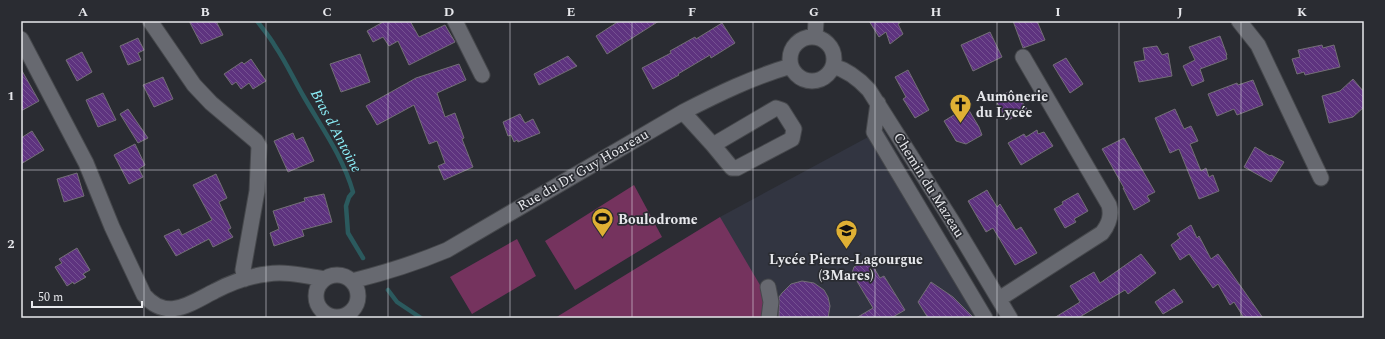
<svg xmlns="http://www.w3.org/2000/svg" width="1385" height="339" font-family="Spectral,serif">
<defs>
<pattern id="building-back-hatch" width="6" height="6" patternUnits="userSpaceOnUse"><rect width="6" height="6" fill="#5e337f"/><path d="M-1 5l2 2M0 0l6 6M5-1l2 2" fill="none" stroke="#755191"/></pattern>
</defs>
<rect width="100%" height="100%" fill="#2a2c32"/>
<path fill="#323541" d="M883,129L991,318H763L720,217Z"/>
<path fill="#75335e" d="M634,185L662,237L575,290L545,241Z
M720,217L760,285L764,303L763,318H555Z
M517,239L536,276L472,314L450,277Z"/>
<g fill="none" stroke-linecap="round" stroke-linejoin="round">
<path stroke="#2b5a5e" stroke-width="4.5" d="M257,21C263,29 270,37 275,46C286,62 294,80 304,97C322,128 343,157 353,192L349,197L346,206L348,233L363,258
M388,290L397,302L421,318"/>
</g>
<path fill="url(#building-back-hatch)" stroke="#736f76" d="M189,21H216L223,35L201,44Z
M385,21H410L419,37L445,25L455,42L409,65L398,41L389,46L383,37L373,42L367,31Z
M619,21H659L607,54L596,36Z
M869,21H903L898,24L903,34L890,44L886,32L879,37Z
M1013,21H1037L1045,40L1023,48Z
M722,23L735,43L711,58L710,55L678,74L679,75L653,89L642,68L671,53L670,51L695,37L696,39Z
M990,32L1002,57L973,71L961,45Z
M1220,36L1227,55H1226L1227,59L1200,69L1204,81L1192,86L1183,66L1195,60L1189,47Z
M138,38L144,50L138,53L141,60L128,65L120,46Z
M1322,45L1323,48L1334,45L1340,67L1305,75L1304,72L1297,74L1292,59L1300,57L1298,50Z
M1157,46L1162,55L1168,53L1172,76L1139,82L1134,62L1145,60L1143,48Z
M82,52L92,72L77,81L66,60Z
M360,54L370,82L341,92L330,64Z
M568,56L577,66L539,85L534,74Z
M1066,58L1083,84L1070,93L1053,65Z
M251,59L266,81L253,89L249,83L241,89L236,82L232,85L224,74L242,62L244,64Z
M459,64L466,80L437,93L445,117L455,113L464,138L462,139L473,167L444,180L438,166L445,163L437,141L429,144L414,105L377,125L366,106L416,78Z
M21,69L39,101L21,111Z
M908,70L929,110L915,118L903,99L906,97L895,77Z
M163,77L173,99L154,107L143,85Z
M1353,79L1364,92V107L1353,117L1329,123L1322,96L1340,91Z
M1253,80L1263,105L1237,115L1234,109L1217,116L1208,94L1237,83L1238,85Z
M1008,92L1012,98L1017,95L1027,109L1007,121L995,99Z
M103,93L116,120L98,127L86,100Z
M967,107L979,127L982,135L966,144L956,141L944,121Z
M128,109L148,138L138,143L120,114Z
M1175,109L1184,129L1191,126L1198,141L1190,144L1201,171L1206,168L1209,177L1213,175L1219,191L1199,199L1179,149L1170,153L1155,118Z
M520,114L525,123L533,119L540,133L518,142L517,140L514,142L511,135L508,136L503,122Z
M1037,130L1038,134L1044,132L1053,146L1021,165L1008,143L1024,134L1026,137Z
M32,131L44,150L21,164V138Z
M293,133L296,140L303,137L314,161L288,172L274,141Z
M1124,138L1155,192L1147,196L1150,201L1134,210L1123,188H1124L1102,149Z
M135,144L145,165L139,169L143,177L129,184L114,155Z
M1255,147L1270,156L1271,155L1284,162L1271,182L1244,167Z
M77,173L84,196L64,202L57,179Z
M216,174L227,198L219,202L231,228L228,230L233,237L213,247L209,239L176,256L164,236L179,229L182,235L212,220L193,185Z
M987,190L997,207L1000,204L1016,230L1021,227L1037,253L1015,265L993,228L986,232L968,201Z
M1078,193L1088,211L1074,219L1076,222L1065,228L1054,209L1063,204L1062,202Z
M324,194L332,222L302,230L304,236L274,246L270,233L279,229L273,211L305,201L304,198Z
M1191,225L1197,238L1199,236L1211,259L1218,254L1263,318H1244L1234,302L1230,305L1218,284L1213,288L1189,254L1180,260L1171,245L1180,238L1177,234Z
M77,248L90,270L83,274L86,277L74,284L73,282L67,286L55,267L62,263L59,259Z
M1141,254L1156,273L1128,294L1125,290L1078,318H1054L1080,302L1070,286L1094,272L1100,283Z
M868,258L880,278L884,276L905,310L891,318H856L873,308L852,273L854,267Z
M802,281L814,283L824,290L828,297L830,306L828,318H779V297L782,293L791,284Z
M931,282L953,297L974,318H928L918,302Z
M1174,289L1183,302L1163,314L1155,302Z"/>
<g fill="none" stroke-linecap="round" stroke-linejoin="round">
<defs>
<path id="minor" d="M150,21L194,85L211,103L256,141L259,146L257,191L243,270L245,279
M455,21L482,75
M1239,21L1258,45L1321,178
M815,37L816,21
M790 59a22 22 0 1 1 44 0a22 22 0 1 1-44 0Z
M21,39L86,163L112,227L144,295C167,322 191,303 215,291C230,283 250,276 267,274C286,271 306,276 325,279
M833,66C847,70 859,79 869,90L952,221L1010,318
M878,103L874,132L985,318
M683,112L713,145L732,168H737L792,139L794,129L782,110L776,108L713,145
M316 296a21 21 0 1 1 42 0a21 21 0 1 1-42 0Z
M352,281C384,273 416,263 447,250L683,112C718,94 753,77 791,66
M768,287L771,302L769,318
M999,299L1102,233C1109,224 1112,216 1109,205L1023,57"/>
</defs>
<use href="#minor" stroke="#46484c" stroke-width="17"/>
<use href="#minor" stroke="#676970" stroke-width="15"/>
</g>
<path fill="none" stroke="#e7e8ec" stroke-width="1" stroke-opacity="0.55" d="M144,21V318M266,21V318M388,21V318M510,21V318M632,21V318M753,21V318M875,21V318M997,21V318M1119,21V318M1241,21V318M21,170H1364"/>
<defs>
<symbol id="church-pin" viewBox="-11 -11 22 30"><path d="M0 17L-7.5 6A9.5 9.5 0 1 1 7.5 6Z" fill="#dfb034" stroke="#2a2c32"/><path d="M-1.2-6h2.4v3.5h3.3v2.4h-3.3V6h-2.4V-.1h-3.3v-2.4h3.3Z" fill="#111"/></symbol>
<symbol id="stadium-pin" viewBox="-11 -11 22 30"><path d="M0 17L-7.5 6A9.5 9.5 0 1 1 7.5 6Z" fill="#dfb034" stroke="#2a2c32"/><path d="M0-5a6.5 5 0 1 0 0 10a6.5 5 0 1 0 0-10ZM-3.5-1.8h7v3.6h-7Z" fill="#111"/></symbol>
<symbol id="school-pin" viewBox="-11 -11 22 30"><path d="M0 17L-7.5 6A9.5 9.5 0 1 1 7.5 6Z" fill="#dfb034" stroke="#2a2c32"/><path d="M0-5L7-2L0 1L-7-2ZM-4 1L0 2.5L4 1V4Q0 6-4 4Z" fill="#111"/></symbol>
</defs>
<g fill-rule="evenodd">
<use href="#church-pin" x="948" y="92" width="25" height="34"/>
<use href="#stadium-pin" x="590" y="206" width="25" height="34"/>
<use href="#school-pin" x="834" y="218" width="25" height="34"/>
</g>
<g text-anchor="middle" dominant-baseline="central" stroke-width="3.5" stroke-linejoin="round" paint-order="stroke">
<g font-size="14" font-weight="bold" fill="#e7e8ec" stroke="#2a2c32" text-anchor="start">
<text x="976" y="96">Aumônerie<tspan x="976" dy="16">du Lycée</tspan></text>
<text x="618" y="219">Boulodrome</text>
<text x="846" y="259" text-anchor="middle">Lycée Pierre-Lagourgue<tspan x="846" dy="16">(3Mares)</tspan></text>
</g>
<g font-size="14" fill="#e7e8ec" stroke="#2a2c32">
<text transform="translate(583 170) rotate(-30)">Rue du Dr Guy Hoareau</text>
<text transform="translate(929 185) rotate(58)">Chemin du Mazeau</text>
</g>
<g font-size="15" font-style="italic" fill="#8df1fa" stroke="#2a2c32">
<text transform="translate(336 131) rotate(62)">Bras d'Antoine</text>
</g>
</g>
<rect width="1385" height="339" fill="none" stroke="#2a2c32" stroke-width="44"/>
<path d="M32 301v6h110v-6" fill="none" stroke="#e7e8ec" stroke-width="2"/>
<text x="38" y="301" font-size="12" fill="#e7e8ec" stroke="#2a2c32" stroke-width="3" paint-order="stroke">50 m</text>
<rect x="22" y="22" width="1341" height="295" fill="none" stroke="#e7e8ec" stroke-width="1.5"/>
<g font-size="13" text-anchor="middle" font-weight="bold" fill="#e7e8ec">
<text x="83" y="16">A</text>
<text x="205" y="16">B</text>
<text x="327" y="16">C</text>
<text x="449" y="16">D</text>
<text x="571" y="16">E</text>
<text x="692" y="16">F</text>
<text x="814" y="16">G</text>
<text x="936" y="16">H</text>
<text x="1058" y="16">I</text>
<text x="1180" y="16">J</text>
<text x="1302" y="16">K</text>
<text x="11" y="100">1</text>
<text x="11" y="248">2</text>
</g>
</svg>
